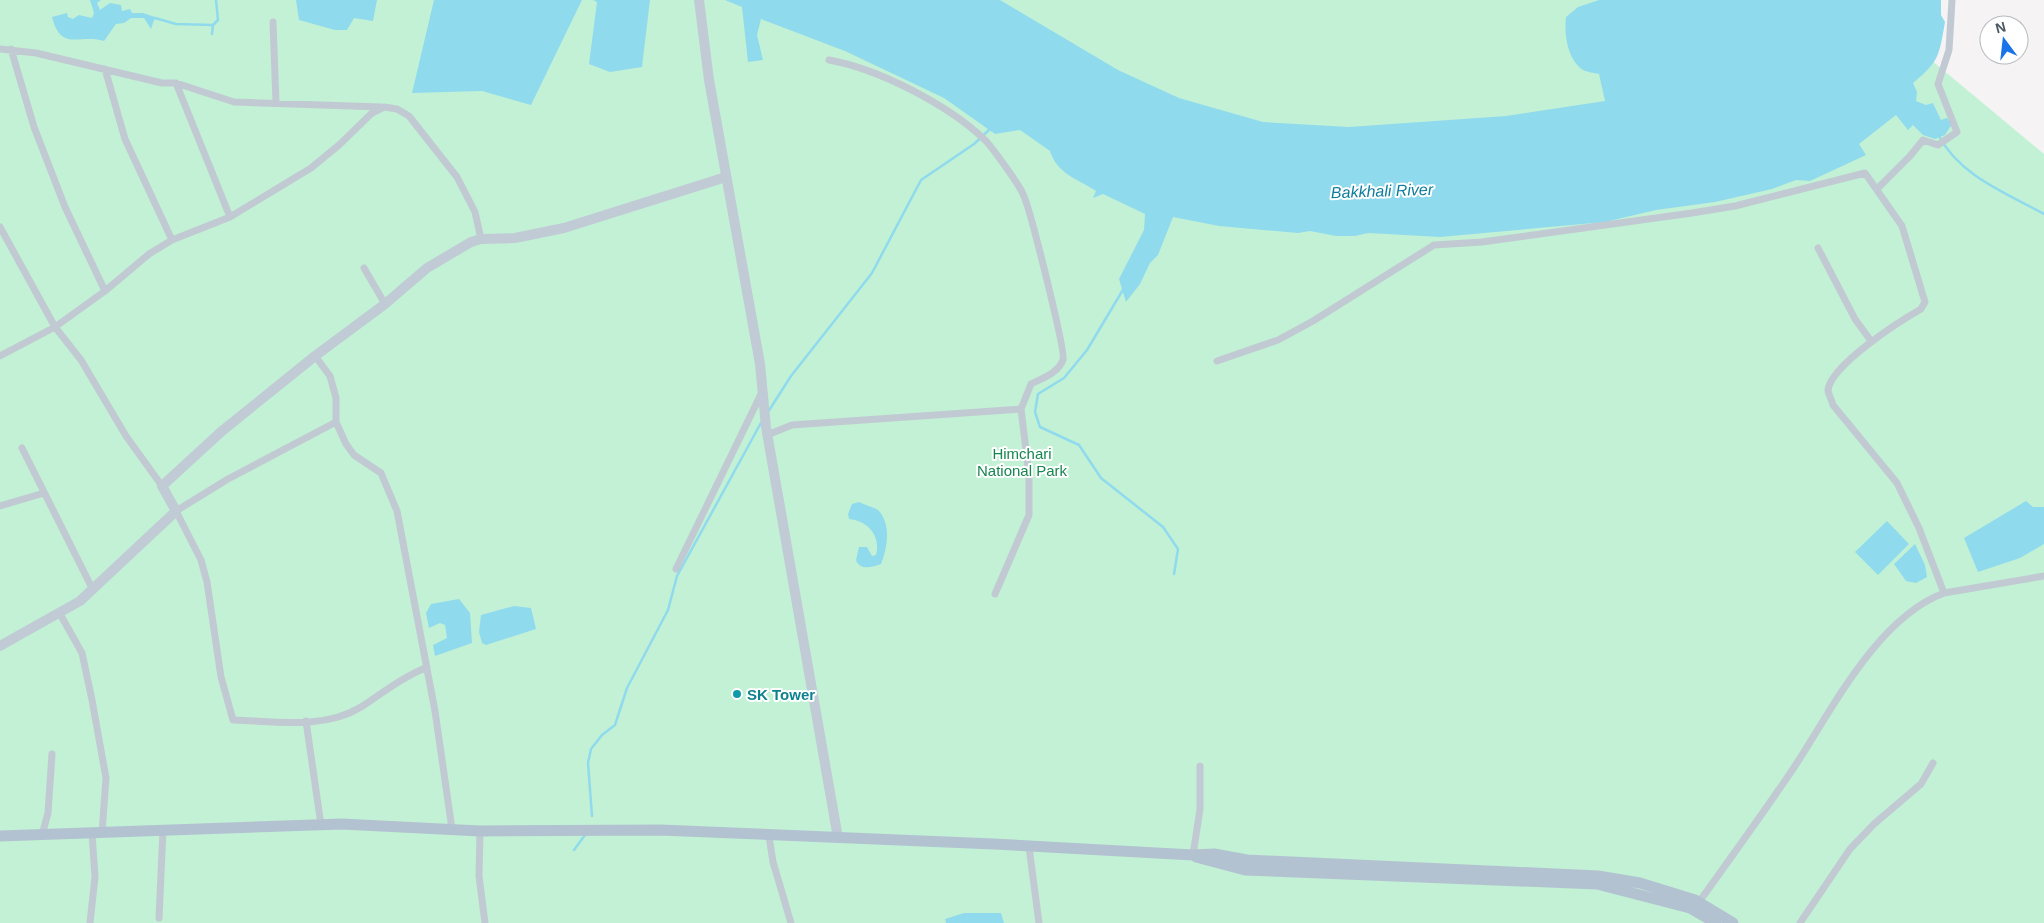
<svg xmlns="http://www.w3.org/2000/svg" width="2044" height="923" font-family="Helvetica,sans-serif">
<rect width="100%" height="100%" fill="#f5f3f3"/>
<path fill="#c3f1d5" d="M0,0H1859L2044,154V923H0Z"/>
<path fill="#90daee" d="M90,0H101L97,3L100,10L110,3L121,5L122,11L130,9L132,13H143L158,18L154,20L151,29L144,18H131L124,23L116,24L104,41C81,33 61,53 52,17L67,13L68,17L73,19L79,15L92,18L94,13Z
M296,0H377L373,21L354,18L347,30H335L299,20Z
M434,0H582L531,105L482,91L412,93Z
M593,0H650L642,67L610,72L589,64L597,2Z
M725,0H1000L1118,70L1179,98L1263,122L1349,127L1506,116L1605,101L1599,74C1594,73 1587,72 1583,70C1567,59 1564,34 1566,17L1578,7L1599,0H1941V15L1945,22C1939,55 1940,61 1913,83L1917,92L1916,101L1926,105L1933,103L1941,120L1947,118L1952,124L1945,135L1935,139L1923,135L1913,125L1908,130L1896,115L1859,144L1866,155L1810,181L1796,180L1772,189L1715,202L1656,210L1605,222L1440,237L1368,233L1355,236H1336L1310,231L1298,233L1219,226L1173,217L1158,255L1150,263L1140,284L1126,302L1119,279L1144,230L1145,214L1103,194L1093,198L1096,191C1078,179 1057,174 1050,151L1020,130L995,134L944,98L845,51L761,19L757,35L763,60L748,62L742,7Z
M2026,501L2033,507H2044V544L2020,558L1978,572L1964,538Z
M859,502C864,505 874,507 878,510C892,524 887,549 881,564C872,567 860,571 856,560L859,547H867L872,556L876,555C881,537 869,521 849,519L848,514L852,504Z
M1887,521L1909,544L1878,575L1855,552Z
M1915,544L1925,565L1927,577L1916,583L1906,581L1894,564Z
M459,599L470,613L472,643L435,656L433,645L447,638L445,625L440,623L429,628L426,613L431,604Z
M514,606L531,608L536,629L486,645L482,643L479,632L481,615Z
M964,913H1001L1004,923H946L945,919Z"/>
<g fill="none" stroke-linecap="round" stroke-linejoin="round">
<path stroke="#90daee" stroke-width="2.5" d="M155,18L176,24L213,25L218,20L216,0
M212,34L213,25
M1939,136C1960,176 2006,193 2044,214
M1124,288L1087,350L1064,378L1038,394L1035,412L1040,427L1079,445L1101,478L1163,527L1178,549L1174,574
M768,412L791,376L872,273L921,180L974,144L991,128
M592,816L588,763L591,749L602,735L615,725L627,688L668,610L677,576L762,421
M574,850L585,835"/>
<path stroke="#c1cad2" stroke-width="7" d="M273,22L276,102
M0,49L36,53L162,83H176L234,102L381,107
M11,49L34,127L65,207L105,291
M829,60C879,69 949,105 986,141C994,150 1018,183 1023,194C1030,208 1066,352 1063,360C1058,373 1043,378 1031,384L1021,409L1029,475V515L995,594
M105,69L125,139L172,240
M176,83L230,217
M1877,189L1910,156L1923,140L1938,145L1957,132L1938,84L1949,50L1952,0
M0,227L55,327L81,360L126,436L162,486
M1818,248L1855,319L1871,341
M364,268L385,304
M0,356L55,327L105,291L149,254L172,240L230,217L311,168L339,145L372,113L384,107L397,109L409,116L457,177L475,212L481,239
M315,356L330,376L336,398V422L346,444L354,455L381,473L397,511L435,711L452,829
M1217,361L1278,340L1313,321L1434,245L1482,242L1692,213L1735,206L1865,173L1902,226L1925,302L1921,309C1900,321 1831,365 1828,390C1828,394 1832,400 1833,405L1897,483L1919,528L1944,593
M336,422L228,479L176,511L201,560L207,582L221,677L233,720C274,721 324,730 361,707C384,692 401,678 427,667
M767,435L792,425L1021,409
M22,448L93,590
M0,506L44,493
M676,569L762,392
M60,614L82,653L92,700L106,778L102,833
M306,721L321,825
M480,831L479,876L485,923
M42,835L48,813L52,754
M769,836L773,862L791,923
M1029,847L1039,923
M1193,855L1200,809V766
M1699,902C1730,859 1761,816 1791,772C1830,714 1875,619 1944,593L2044,576
M159,918L163,830
M90,923L95,877L92,833
M1800,923L1850,849L1874,824L1921,784L1933,763"/>
<path stroke="#c1cbd6" stroke-width="10" d="M699,0L709,80L760,364L766,427L838,838
M0,646L80,601L176,511L162,486L222,431L315,356L385,304L427,268L471,242L481,239L515,238L564,228L726,177"/>
<path stroke="#b3c2d1" stroke-width="11" d="M0,836L342,824L480,831L660,830L994,844L1193,855L1214,854L1247,860L1598,876L1640,883L1695,900L1733,923
M1196,857L1245,870L1597,884L1690,908L1716,923"/>
</g>
<circle fill="#0f9aa8" stroke="#fff" stroke-width="2" cx="737" cy="694" r="5"/>
<g text-anchor="middle" dominant-baseline="central" stroke-width="4" stroke-linejoin="round" paint-order="stroke">
<g font-size="15" fill="#17864f" stroke="#fff">
<text x="1022" y="453">Himchari<tspan x="1022" dy="17">National Park</tspan></text>
</g>
<g font-size="15" font-weight="bold" fill="#0d838f" stroke="#fff" text-anchor="start">
<text x="747" y="694">SK Tower</text>
</g>
<g font-size="16" font-style="italic" fill="#0c7c9b" stroke="#fff">
<text transform="translate(1382 191) rotate(-2)">Bakkhali River</text>
</g>
</g>
<g transform="translate(2004 40) rotate(345)"><circle r="24" fill="#ffffff" stroke="#b7bbc0"/>
<path d="M0-4L9 19L0 12L-9 19Z" fill="#1a73e8"/>
<text y="-8" font-size="14" font-weight="bold" text-anchor="middle" fill="#4a5661">N</text>
</g>
</svg>
